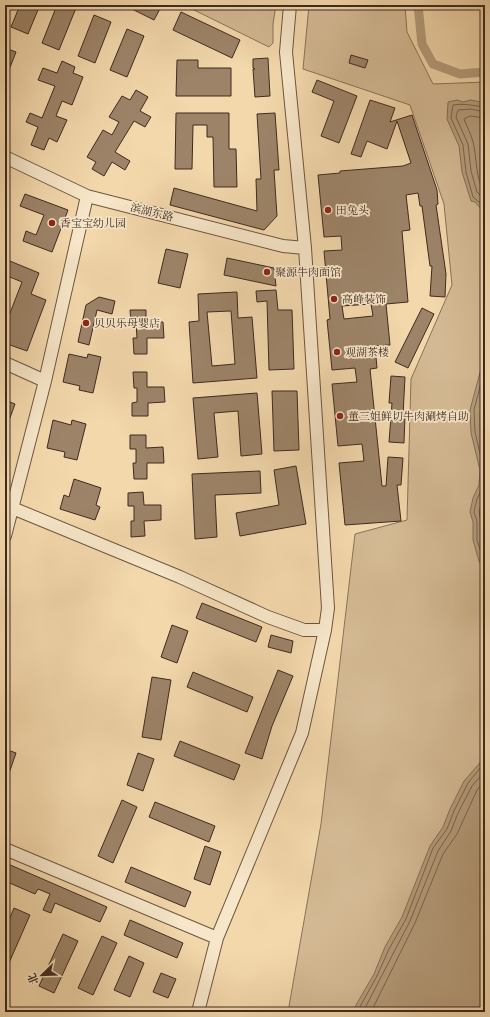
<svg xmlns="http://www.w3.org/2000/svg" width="490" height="1017" font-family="'Libre Caslon Text','Noto Serif SC',serif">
<rect width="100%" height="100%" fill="#f3d8ac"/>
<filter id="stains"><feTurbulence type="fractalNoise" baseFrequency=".005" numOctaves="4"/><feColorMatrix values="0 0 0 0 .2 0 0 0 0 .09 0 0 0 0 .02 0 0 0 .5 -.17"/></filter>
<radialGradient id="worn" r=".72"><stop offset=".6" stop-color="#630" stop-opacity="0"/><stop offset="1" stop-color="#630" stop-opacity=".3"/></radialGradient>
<path fill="#d4ba94" stroke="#8a725a" d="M184,5H276L273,24V43L269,47Z
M309,5H405L407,32L433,84L485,82V1012H288L321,824L355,534L407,520L411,379L452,285L444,204L410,105L303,69Z"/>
<path fill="#b69d7c" stroke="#866f57" d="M457,100L463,102L471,100L485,103V217L483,211L475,202L471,201L462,172L459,146L447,119L448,102Z
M485,354V572L479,561L473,540V522L470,512L473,498L479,485L480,470L471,433L470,410Z
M485,754V1010L483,1012H352L374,974L385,947L402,917L430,846L443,827L450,809L464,781L479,764Z"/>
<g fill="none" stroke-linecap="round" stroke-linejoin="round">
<path stroke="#7a644e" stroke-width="1" d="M485,107C474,106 464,103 453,105L451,118L463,145L466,172L473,197L485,207
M485,112L471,109L458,110L456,117L468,144L471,171L477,192L485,200
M485,118L470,116L464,119C467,127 471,134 473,142C477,155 475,182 485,191
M485,367L474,410L475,432L484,470L483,486L477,499L474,512L477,521V540L485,564
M485,384C479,408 478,430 485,454
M485,493L479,511L485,549
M357,1012L377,976L389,949L406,919L433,848L447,829L454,811L468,783L485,762
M363,1012L410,921L438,851L451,831L458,813L472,786L485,771
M371,1012L415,923L443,854L457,834L477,790L485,780"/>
<path stroke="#b69d7c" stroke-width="9" d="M418,5L422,44L433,64L460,74L485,72"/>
</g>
<path fill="#9d8469" stroke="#3f2a20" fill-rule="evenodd" d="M20,5H40L28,34L11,27Z
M57,5H68L76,8L59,50L42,43Z
M124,5H162L154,20Z
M181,12L240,40L232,58L173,30Z
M94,15L111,22L95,63L78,56Z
M127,29L144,36L127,77L110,70Z
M5,48L16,52L5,80Z
M351,55L368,60L365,68L349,63Z
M268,58L270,96L255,97L253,69H255L253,68V59Z
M177,60H198V68H231V96H176Z
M62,61L75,67L73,73L83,77L72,105L62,101L56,116L67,120L57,142L49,138L44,150L31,145L38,127L26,122L30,113L42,118L55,86L38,80L43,68L57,73Z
M317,80L357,96L339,143L321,136L334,101L312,92Z
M136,90L148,97L140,111L151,117L145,127L134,121L115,152L130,161L125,170L112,162L104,176L92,169L96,162L87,157L103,130L112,135L119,122L109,117L122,96L130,100Z
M370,100L395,108L390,122L412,115L437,190L438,204L436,205L446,274L445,297L430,296L432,266H430L422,206H420L418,193L406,195L410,230L402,231L408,302L386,304L390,345L375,346L377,368L370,369L382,486H386L388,457L403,458L401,485H397L401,521L345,525L339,463L364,461L362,444L338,446L332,384L357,382L355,368L332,370L327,320L330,319L324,251L342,250L341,236L324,237L318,175L340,173V171L403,166L411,163L397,121L387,149L367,141L361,157L351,154ZM371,304L373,316L344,319L342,306Z
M176,113H229V149H236L237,187H214L213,137H207V125H193L192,169H175Z
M275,113L279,170H274L277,216L264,230L170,205L174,188L257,211L256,179H261L257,114Z
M25,194L68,210L52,252L23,241L26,231L36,235L44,215L20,206Z
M166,249L188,254L180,288L158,283Z
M227,258L274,268L276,286L224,275Z
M5,259L39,273L31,294L46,300L27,351L10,345L6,356L5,326L22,282L5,275Z
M276,290L278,310H292L294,369L269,370L267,301L257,302L256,291Z
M237,292L238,318L252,317L257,378L193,383L189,322L199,321L198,294ZM231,311L235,364L212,366L207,312Z
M99,297L115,301L112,314L97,310L89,345L78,342L86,305Z
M422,308L434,314L408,368L395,362Z
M130,310H146V323L163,322L164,338H147V354H134L133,338H137L136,323L131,324Z
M69,354L87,358L88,354L101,357L93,393L79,390L80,386L63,382Z
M133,372H147V387H164L165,402L148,403V416H132V403L137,402V388H134Z
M391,376L405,377L403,416H405L404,443L389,442L392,403H389Z
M272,391H297L299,450L274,451Z
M257,393L262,454L241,456L238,411L214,413L218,457L198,459L193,398Z
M5,400L15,404L6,429H5Z
M53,420L71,425L72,420L86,424L77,460L64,457L65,452L47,448Z
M130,435H146V448L163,447L164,463H147V479H134L133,463H136V449H130Z
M296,466L306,524L240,536L236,513L279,505L274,470Z
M260,471L261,493L215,495L217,537L195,539L192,474Z
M74,479L101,488L96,505L100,507L95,520L60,509L64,495L69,497Z
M143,492L144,505H161V520L144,521L145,536L131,537V521H134V506H128V493Z
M202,603L262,627L256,642L196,618Z
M172,625L188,631L177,663L161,657Z
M271,635L293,641L291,653L268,647Z
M278,670L293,676L272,726L262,759L245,753Z
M193,672L253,697L247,712L187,687Z
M152,677L171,680L161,740L142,737Z
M180,741L240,765L234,780L174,756Z
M5,749L16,753L6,782H5Z
M138,753L154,759L143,791L127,785Z
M122,800L137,807L113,863L98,856Z
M155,802L215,826L209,842L149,817Z
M205,846L221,852L210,885L194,879Z
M8,864L107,907L100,922L55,903L51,913L43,910L50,894L38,889L35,894L5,881V871Z
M131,867L191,892L185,907L125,882Z
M14,908L30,915L5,972V930Z
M130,920L183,943L177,958L124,935Z
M63,934L78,941L54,993L39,986Z
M102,936L117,943L93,995L78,988Z
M129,956L144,963L130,997L114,990Z
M161,973L176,979L168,998L153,992Z"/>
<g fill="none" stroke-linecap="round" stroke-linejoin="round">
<defs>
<path id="minor" d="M5,157L87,196L283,246L305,248
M5,363L45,381
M5,505L180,577L268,617L304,630H325
M5,536L45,381L87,196
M5,849L217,938
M198,1012L217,938L302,733L325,630L328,608L305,248L286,52L290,5"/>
</defs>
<use href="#minor" stroke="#6c5643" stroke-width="14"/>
<use href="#minor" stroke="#f7e6c9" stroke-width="12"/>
</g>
<g fill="#8f2418" stroke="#f7e6c9" stroke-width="1.5">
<circle cx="328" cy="210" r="4"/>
<circle cx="52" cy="223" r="4"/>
<circle cx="267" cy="272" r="4"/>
<circle cx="334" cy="299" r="4"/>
<circle cx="86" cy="323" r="4"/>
<circle cx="337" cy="352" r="4"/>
<circle cx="340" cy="416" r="4"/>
</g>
<g text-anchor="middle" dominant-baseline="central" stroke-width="3.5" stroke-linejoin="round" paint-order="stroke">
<g font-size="11" fill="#3f2a20" stroke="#f7e6c9" text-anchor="start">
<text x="336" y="210">田兔头</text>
<text x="60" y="223">香宝宝幼儿园</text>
<text x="275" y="272">聚源牛肉面馆</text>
<text x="342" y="299">高峰装饰</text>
<text x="94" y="323">贝贝乐母婴店</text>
<text x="345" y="352">观湖茶楼</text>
<text x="348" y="416">董三姐鲜切牛肉涮烤自助</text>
</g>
<g font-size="11" fill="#3f2a20" stroke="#f7e6c9">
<text transform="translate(152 212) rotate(14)">滨湖东路</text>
</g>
</g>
<rect width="490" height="1017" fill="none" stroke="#f3d8ac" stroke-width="20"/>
<rect x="6" y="6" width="478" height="1005" fill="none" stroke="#3f2a20" stroke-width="2"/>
<rect x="10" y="10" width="470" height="997" fill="none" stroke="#3f2a20"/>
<g transform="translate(42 975) rotate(247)" stroke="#f7e6c9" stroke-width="3" paint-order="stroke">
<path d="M0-3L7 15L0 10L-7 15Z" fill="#3f2a20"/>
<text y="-6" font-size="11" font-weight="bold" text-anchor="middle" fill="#3f2a20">北</text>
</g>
<rect width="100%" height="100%" filter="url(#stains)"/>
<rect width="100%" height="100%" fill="url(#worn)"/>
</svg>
